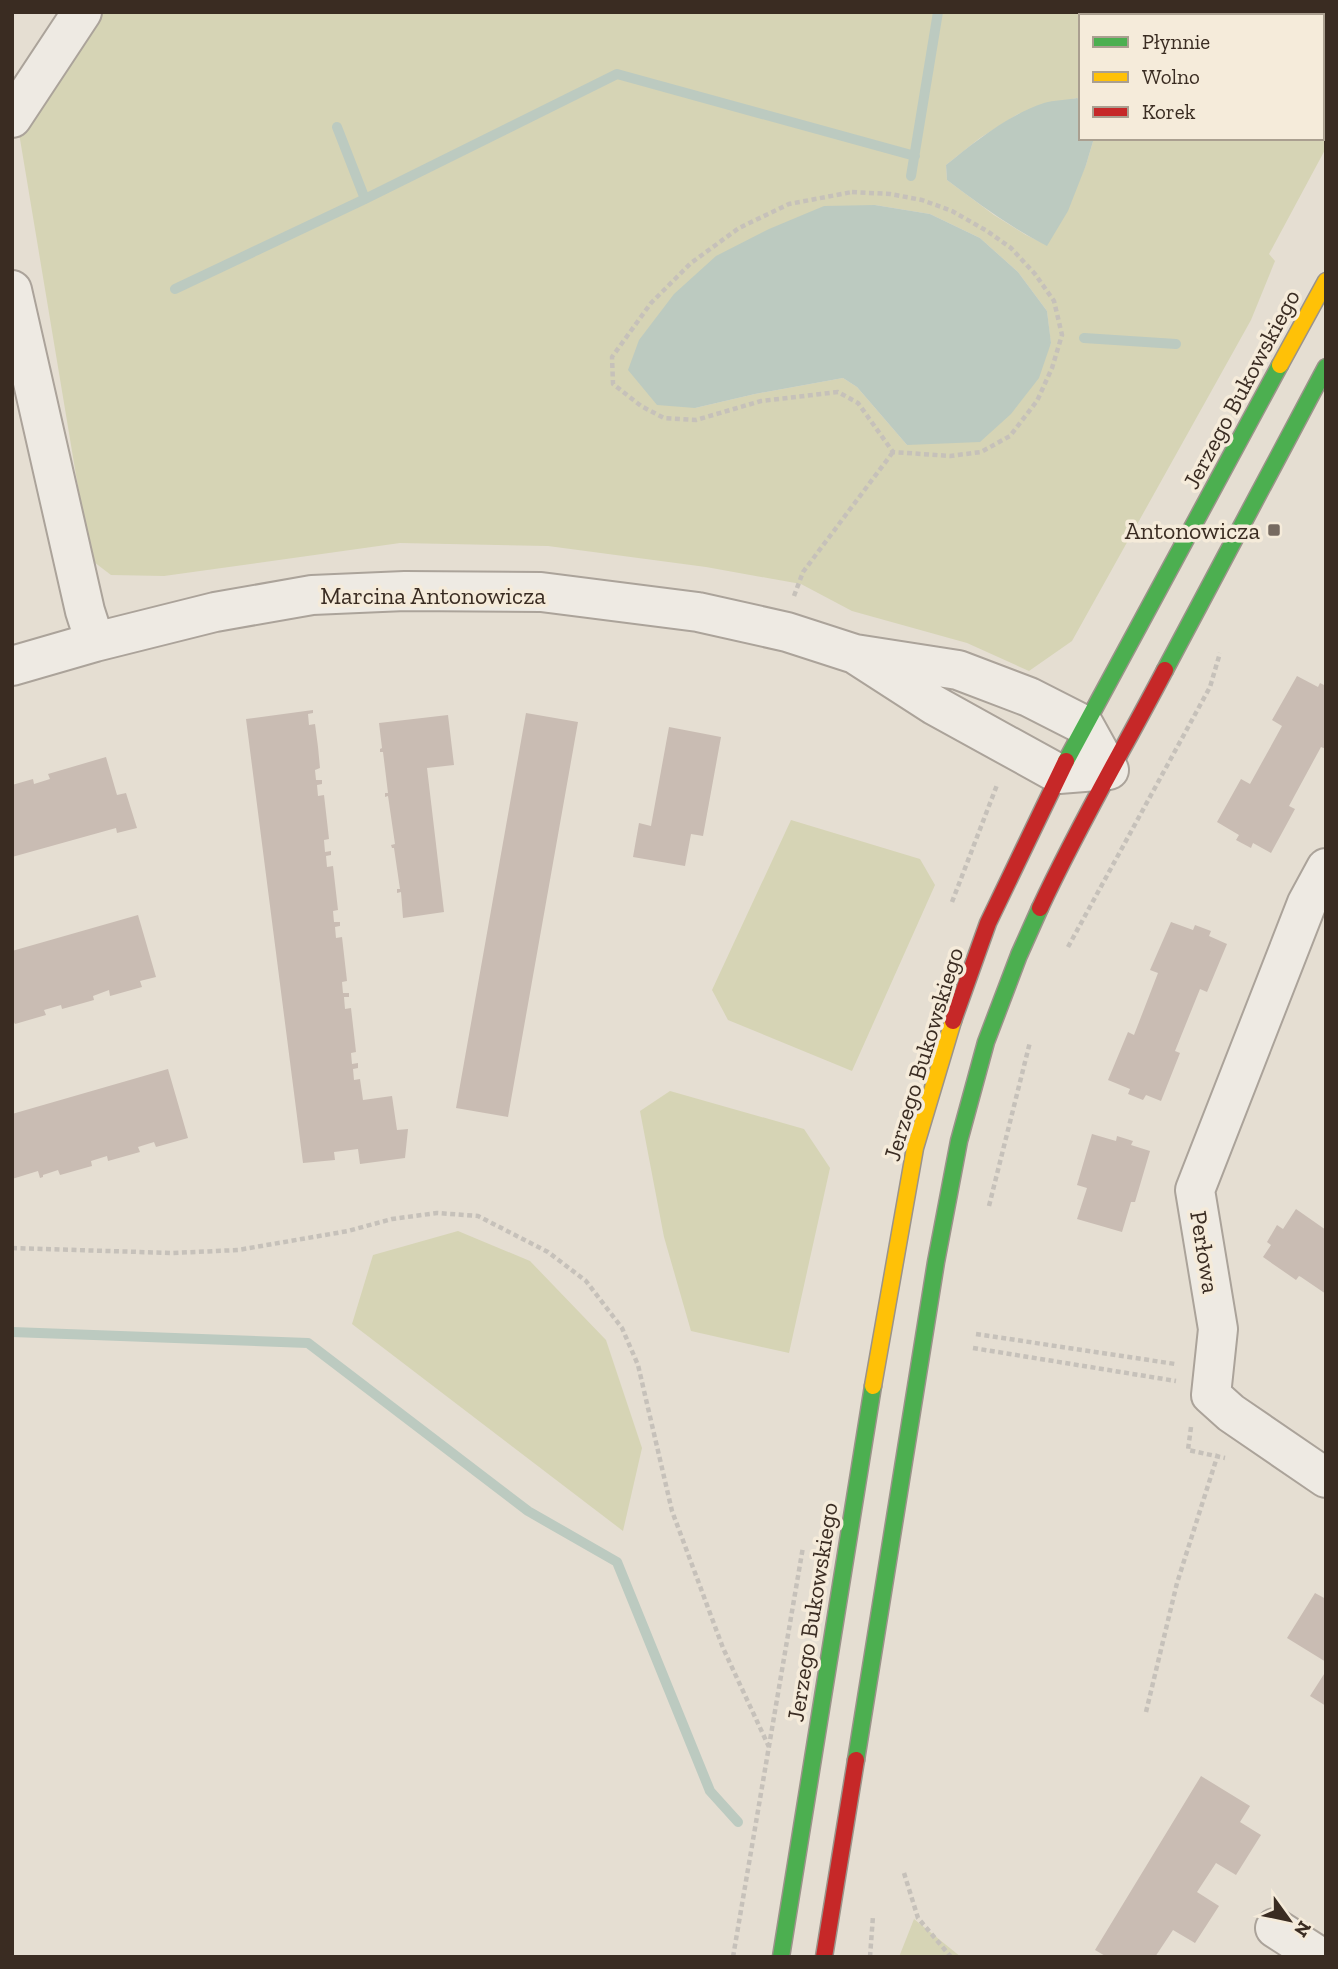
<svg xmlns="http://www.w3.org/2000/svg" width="1338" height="1969" font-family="'Zilla Slab',serif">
<rect width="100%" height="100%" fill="#e5ded2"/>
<path fill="#d6d4b5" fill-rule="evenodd" d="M96,12H1326V148L1269,254L1275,261L1251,320L1072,641L1029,671L967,643L852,611L801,584L706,567L548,546L400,543L164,576L111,575L90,559L19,133ZM1081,16H1322V138H1094L1086,165L1047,245L1026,235L994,215L947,180L946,165L980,138L1018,114L1076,98L1081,101ZM875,205L930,214L980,238L1018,272L1047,311L1051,344L907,445L857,387L843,378L755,394L695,408Z
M791,820L920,859L935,885L852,1071L728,1020L712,990Z
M670,1091L804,1129L830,1168L789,1353L691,1331L664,1237L640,1111Z
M458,1231L530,1261L606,1340L642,1448L623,1531L352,1324L373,1255Z
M914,1919L961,1957H899Z"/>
<path fill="#bccac0" d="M1077,98L1081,101V138H1094L1086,165L1068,211L1047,246C1011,228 979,204 947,180L946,165C976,141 1008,115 1044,103C1054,100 1066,100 1077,98Z
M875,205L930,214L980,238L1018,272L1047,311L1051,343L1039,378L1011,414L980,442L907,445L857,387L843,378L755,394L695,408L657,405L628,370L639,340L674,294L716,256L769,229L824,206Z"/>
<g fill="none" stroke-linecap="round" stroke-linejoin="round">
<path stroke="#bccac0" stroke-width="10" d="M337,127L365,199
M911,176L938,12
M175,289L365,199L617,74L915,156
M1084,338L1176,344
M12,1332L308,1343L528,1511L617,1562L710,1791L738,1822"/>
</g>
<path fill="#c9bcb3" d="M1297,676L1318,687L1320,683L1326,686V749L1321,747L1289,806L1295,809L1271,853L1253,843L1251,848L1236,840L1239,835L1217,822L1241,779L1250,784L1282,726L1272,720Z
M313,710V713L308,714L309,725L315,724L318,747L320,768L315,770L316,780H322V784L317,785L318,796L324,795L329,839L324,840L325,852L331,851V855L326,856L327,867L333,866L338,910L333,911L334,922H340V926L335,927L336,938L342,937L347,981L342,982L343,993H349V997H344L345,1009L351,1008L356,1052L351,1053L352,1064L358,1063V1068L353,1069L354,1080L360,1079L363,1100L392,1096L397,1130L408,1129L405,1158L360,1164L358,1149L334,1152L335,1160L303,1163L246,719Z
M526,713L578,722L508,1117L456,1108Z
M448,715L454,765L427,768L444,912L403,918L401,892L397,893V889H400L394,848H392L391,845L395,844L388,796L385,797V793H388L383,752H380V749L382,748L379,723Z
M669,727L721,737L703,836L691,834L685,866L633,857L639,823L651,826Z
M106,757L117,795L126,793L137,828L117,833L116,828L12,857V785L33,779L34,784L50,779L48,774Z
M138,915L156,977L140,981L142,987L110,996L109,990L93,996L94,1000L62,1009L61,1005L44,1010L46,1015L15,1024L12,1019V951Z
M1171,922L1193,930L1195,925L1211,931L1209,936L1227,944L1207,992L1200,989L1175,1051L1180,1053L1161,1101L1146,1095L1143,1100L1128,1094L1130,1089L1108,1080L1128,1032L1134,1035L1158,973L1150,970Z
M168,1069L188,1138L156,1147L154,1142L138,1147L140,1152L108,1161L107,1156L91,1161L92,1166L60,1175L58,1170L43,1175V1177L40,1178L38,1171L12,1179V1114Z
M1092,1134L1116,1141L1117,1136L1133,1141L1131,1145L1150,1151L1135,1202H1131L1122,1232L1077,1219L1087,1188L1077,1185Z
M1296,1209L1326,1230V1294L1301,1277L1299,1276L1296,1280L1263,1257L1271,1245L1267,1242L1277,1225L1283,1229Z
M1315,1593L1326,1599V1662L1287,1638Z
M1326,1671V1706L1310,1696Z
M1201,1776L1250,1806L1240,1822L1261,1835L1236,1875L1216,1863L1197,1892L1219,1906L1195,1943L1173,1930L1155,1957H1107L1095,1950Z"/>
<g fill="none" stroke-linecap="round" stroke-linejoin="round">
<defs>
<path id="street" d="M12,118L82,12
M12,290L85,611L95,642
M12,666L95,642L215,612L312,595L405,591L541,592L698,612L787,632L855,654L958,670L1029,697L1084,725L1109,770L1059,774L934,705L855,654
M1326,868L1307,903L1195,1190L1218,1329L1211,1395L1231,1413L1326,1478
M1275,1928L1320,1957"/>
<path id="fast" d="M1165,670L1326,367
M1066,761L1280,365
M856,1760L936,1262L959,1141L986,1042L1019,955L1040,908
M781,1957L873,1386"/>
<path id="slow" d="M1280,365L1326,281
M873,1386L915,1148L953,1021"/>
<path id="jam" d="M1040,908C1078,826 1123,750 1165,670
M953,1021L988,923L1066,761
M824,1957L856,1760"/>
</defs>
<use href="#street" stroke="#aba39a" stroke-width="42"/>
<use href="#fast" stroke="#9b938a" stroke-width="19"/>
<use href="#slow" stroke="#9b938a" stroke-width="19"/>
<use href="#jam" stroke="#9b938a" stroke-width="19"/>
<path stroke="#c6c1ba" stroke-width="4.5" stroke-dasharray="5 3.5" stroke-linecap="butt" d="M852,192L890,194L922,200L952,211L987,231L1011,248L1035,274L1054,301L1062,335L1052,368L1037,401L1010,436L981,452L950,456L893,452L858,403L838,392L761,401L696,420L664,418L641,406L613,384L612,357L651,303L691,263L739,228L789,204Z
M794,596L803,572L893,452
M952,902L997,785L996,783
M1068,947L1210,687L1220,653
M989,1206L1030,1042
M12,1248L172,1253L238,1250L348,1231L392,1219L437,1213L478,1216L548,1252L586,1281L622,1328L638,1365L672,1511L723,1648L769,1747
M976,1334L1175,1364
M973,1348L1176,1381
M1191,1427L1188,1450L1225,1458
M1146,1712L1177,1583L1218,1454
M904,1873L918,1918L951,1957
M733,1957L803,1547
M870,1957L873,1916"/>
<use href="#street" stroke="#eeeae3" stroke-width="38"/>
<use href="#fast" stroke="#4caf50" stroke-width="16"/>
<use href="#slow" stroke="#ffc107" stroke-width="16"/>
<use href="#jam" stroke="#c62828" stroke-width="16"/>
</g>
<rect fill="#766a60" stroke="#f5ebda" stroke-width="2.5" x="1267" y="523" width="14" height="14" rx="3.5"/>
<g text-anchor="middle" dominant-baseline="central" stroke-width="7" stroke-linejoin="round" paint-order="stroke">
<g font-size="24" fill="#3a2c22" stroke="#f5ebda">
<text transform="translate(1241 389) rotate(-62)">Jerzego Bukowskiego</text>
<text x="433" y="595">Marcina Antonowicza</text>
<text transform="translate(923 1054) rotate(-73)">Jerzego Bukowskiego</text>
<text transform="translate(1205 1252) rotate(81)">Perłowa</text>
<text transform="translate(812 1612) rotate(-81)">Jerzego Bukowskiego</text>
</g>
<g font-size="24" fill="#3a2c22" stroke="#f5ebda" text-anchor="end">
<text x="1260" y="530">Antonowicza</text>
</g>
</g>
<rect width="1338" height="1969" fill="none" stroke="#3a2c22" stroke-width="28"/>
<rect x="1079" y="14" width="245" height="126" fill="#f5ebda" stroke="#aa9f90" stroke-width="2"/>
<rect x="1093" y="37" width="35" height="10" fill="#4caf50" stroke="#aa9f90" stroke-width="2"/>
<text x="1142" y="49" font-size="21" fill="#3a2c22">Płynnie</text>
<rect x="1093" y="72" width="35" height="10" fill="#ffc107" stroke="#aa9f90" stroke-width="2"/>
<text x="1142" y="84" font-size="21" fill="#3a2c22">Wolno</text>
<rect x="1093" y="107" width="35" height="10" fill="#c62828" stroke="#aa9f90" stroke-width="2"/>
<text x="1142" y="119" font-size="21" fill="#3a2c22">Korek</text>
<g transform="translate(1289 1920) rotate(123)" stroke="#f5ebda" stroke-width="5" paint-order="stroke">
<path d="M0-5L12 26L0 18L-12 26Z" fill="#3a2c22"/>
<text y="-10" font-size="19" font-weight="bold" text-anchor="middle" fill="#3a2c22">N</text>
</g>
</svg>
